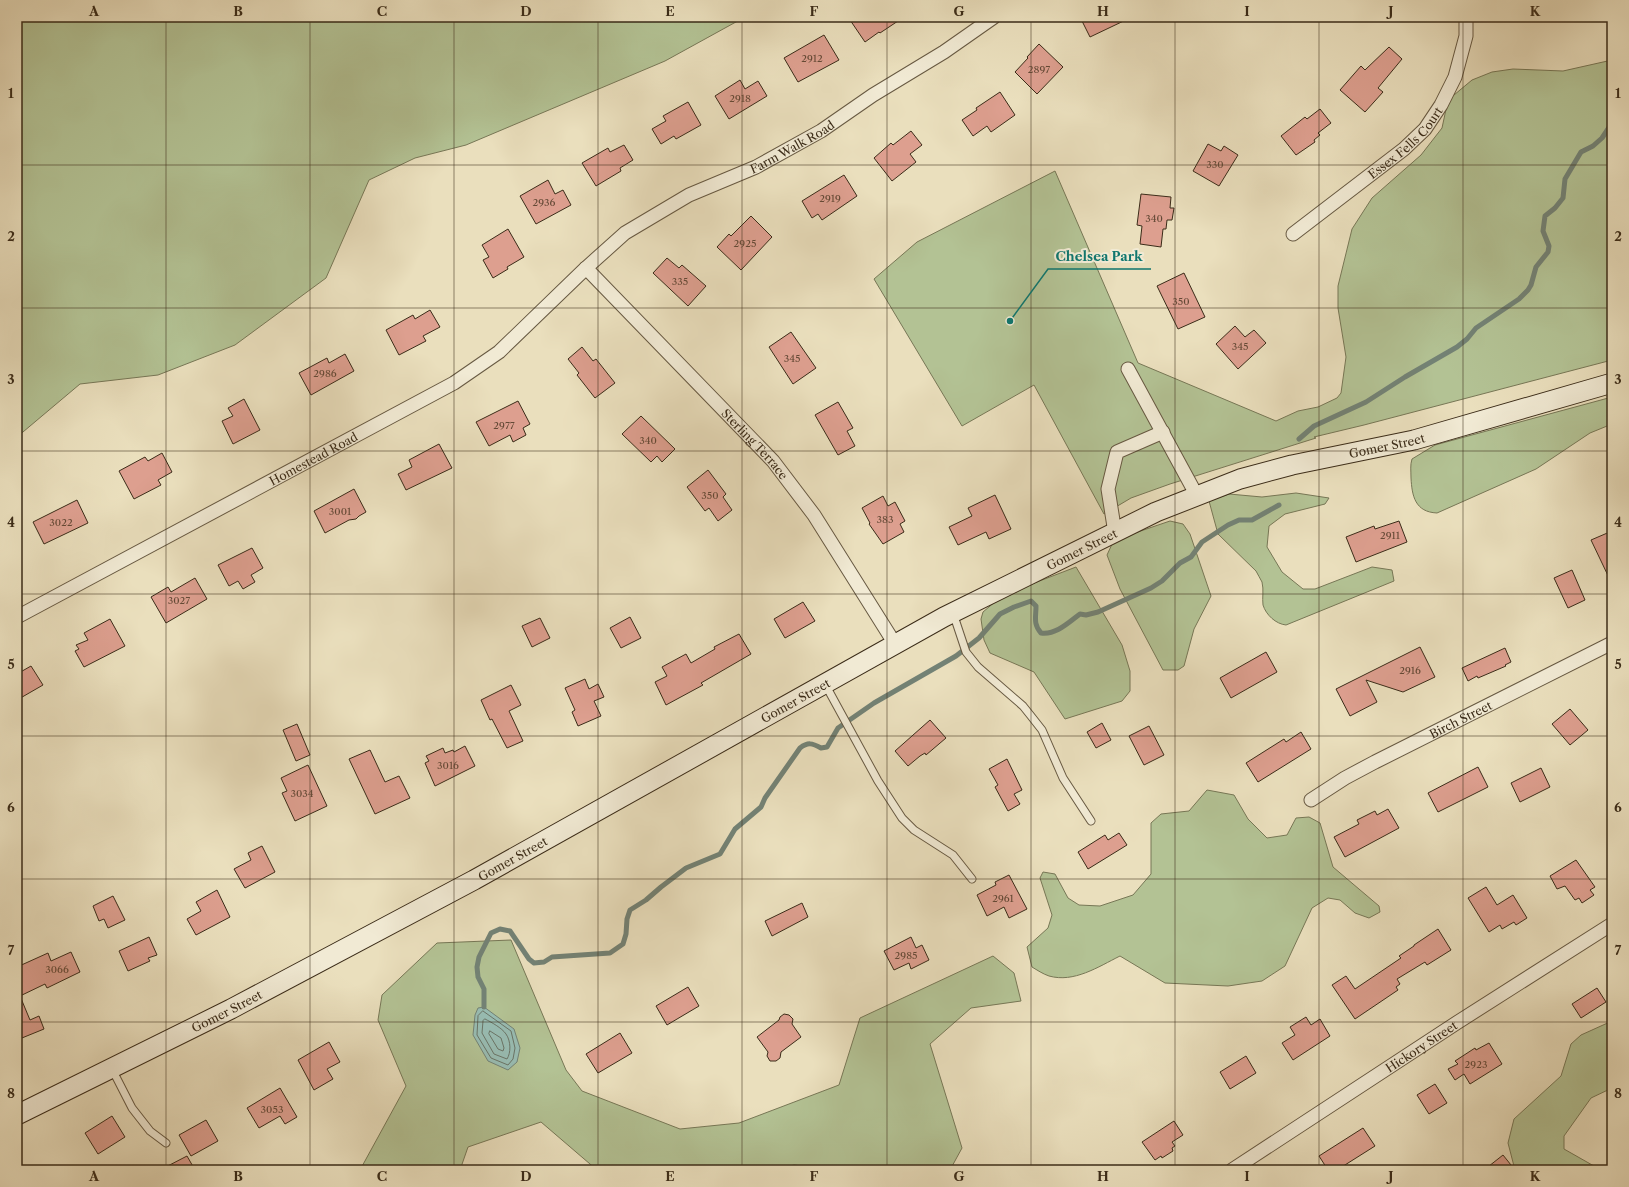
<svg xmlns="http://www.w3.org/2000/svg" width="1629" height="1187" font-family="'Libre Caslon Text',serif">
<rect width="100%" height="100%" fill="#eadfbd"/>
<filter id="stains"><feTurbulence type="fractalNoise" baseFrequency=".005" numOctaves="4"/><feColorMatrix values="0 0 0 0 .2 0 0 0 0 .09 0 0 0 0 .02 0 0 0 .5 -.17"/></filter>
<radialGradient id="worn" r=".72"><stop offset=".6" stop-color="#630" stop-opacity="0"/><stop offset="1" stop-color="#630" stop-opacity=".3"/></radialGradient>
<path fill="#b3c294" stroke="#777756" d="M17,17H745L665,61L466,145L415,158L369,180L326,278L235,345L158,375L80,384L17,437Z
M1612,60V360L1364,425L1314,437L1316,438L1170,484L1131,498L1104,514L1034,385L962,426L874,279L917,242L1055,171L1138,363L1276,421L1298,411L1318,407L1337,398L1341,393L1346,357L1338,308V286L1352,229L1372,198L1421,155L1442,128L1448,100L1472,80L1492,72L1513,69L1563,71Z
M1612,397V424L1590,433L1536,469L1437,513C1415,512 1412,496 1411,478C1411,471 1410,465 1412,459L1435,445Z
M1296,493L1329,498L1325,504L1285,514L1269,526L1267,547L1282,572L1303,589H1315L1372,567L1392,570L1394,581L1286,625C1276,624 1266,615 1263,605C1262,598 1264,590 1262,582C1260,578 1258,575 1256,571L1218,534L1209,501L1229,494L1262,497Z
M1170,521L1183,524L1190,534L1211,596L1194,629L1184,666L1178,670H1163L1120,589L1107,555L1113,542L1120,538Z
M1076,567L1122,645L1130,671V691L1122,701L1065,719L1034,672L990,653L984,640L981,619L983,612L1003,595Z
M1207,790L1234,795L1248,819L1267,838L1287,835L1296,818L1309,817L1320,823L1333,867L1379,906L1380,912L1369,918L1355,913L1340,900L1328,898L1312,908L1285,966L1262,981L1228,986L1165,983L1120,956C1098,967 1074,983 1049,976C1043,974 1037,970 1032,967L1027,947L1048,928L1052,915L1040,878L1043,872L1055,874L1068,898L1079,905L1100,906L1133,895L1151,874V823L1161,814L1189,811Z
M511,940L566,1070L582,1091L680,1129L739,1123L839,1085L860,1018L993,956L1014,973L1021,1001L971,1008L930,1044L962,1148L950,1170H831L794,1165L775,1170H597L541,1122L468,1147L460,1170H360L406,1086L378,1020L382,995L437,943Z
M1612,1021V1088L1591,1098L1564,1136V1149L1601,1170H1515L1508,1143L1514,1119L1561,1076L1571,1044L1581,1035Z"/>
<path fill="#98bcb2" stroke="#738275" d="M484,1007L514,1029L520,1048L517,1062L508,1070L488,1061L473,1035L475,1015L478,1008Z"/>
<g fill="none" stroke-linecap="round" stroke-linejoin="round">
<path stroke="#6a7466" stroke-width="1" d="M483,1011L511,1031L515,1048L513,1059L508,1065L491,1058L477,1035L478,1016Z
M485,1019C491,1022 502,1028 506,1034C511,1041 511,1053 507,1059L494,1054L482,1033L483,1021Z
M490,1031L501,1038L504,1048L503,1051L498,1049L489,1034Z"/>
<path stroke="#738275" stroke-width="5" d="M1299,439L1314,426L1366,402L1405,377L1457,347L1467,339L1476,328L1519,299L1528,290L1531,285L1536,267L1548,252L1549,246L1543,231L1545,216L1555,208L1563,198L1565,179L1581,152L1593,146L1602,138L1612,123
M484,1007V989L478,977L477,967L479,957L491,933L500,929L510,931L529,959L534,963L544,962L552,957L610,953L623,944L626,934L627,919L630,910L646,900L661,887L686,868L720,854L735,829L761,807L765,798L800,748C808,742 812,743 821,748L827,747L838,728L874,703L956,656L979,638L1000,614L1014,607L1031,601L1036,606C1036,617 1033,624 1041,633C1056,635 1068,623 1080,614L1086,615L1098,612L1151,588L1162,581L1180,563L1191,557L1202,542L1228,525L1239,520H1252L1279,505"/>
</g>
<path fill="#dd9f8f" stroke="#3b2c19" d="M848,17H904L880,33L879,32L865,42Z
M1080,17H1132L1090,37Z
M824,35L839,60L798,82L784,58Z
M1039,44L1063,67L1037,94L1015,72L1028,58L1027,57Z
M1389,47L1402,59L1378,88L1383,92L1365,112L1340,90L1361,66L1365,70Z
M740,80L745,89L758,81L767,96L729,119L715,96Z
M1000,92L1015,115L991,132L987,126L973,136L962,120L977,110L976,108Z
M688,102L701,125L676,139L674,136L661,144L652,129L666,121L663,116Z
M1320,109L1331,123L1318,133L1320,135L1314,140L1315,142L1296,155L1281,136L1305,117L1307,119Z
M911,131L922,145L910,154L916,162L892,181L874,158L891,143L893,145Z
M1208,144L1221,151L1224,146L1238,155L1219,186L1193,171Z
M624,145L633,160L620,168L621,171L596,186L582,163L608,148L610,152Z
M844,175L857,196L822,220L818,214L812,218L802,201Z
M548,180L555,194L563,190L571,205L536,224L520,196Z
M1141,194L1171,197L1170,208H1174L1172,220H1167L1166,229H1163L1161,247L1140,244L1142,226L1137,225Z
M751,216L772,237L741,270L717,247L729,234L731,236Z
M508,229L524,257L507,267L508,269L493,278L483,260L489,257L482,245Z
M667,258L679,268L682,265L706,286L688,306L653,273Z
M1184,273L1205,317L1178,329L1157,286Z
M430,310L440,327L423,336L426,341L399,355L386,330L413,315L415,319Z
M1235,326L1245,337L1254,330L1266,343L1238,369L1216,344Z
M791,332L816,368L793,384L769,347Z
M582,347L593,361L596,359L615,383L595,398L577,375L579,373L568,359Z
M345,354L354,371L311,395L299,373L327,358L329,363Z
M244,399L260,430L233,444L222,421L233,416L228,408Z
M518,401L530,424L523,428L526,435L513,442L510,435L489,446L476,422Z
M838,402L853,428L847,431L855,446L838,455L815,415Z
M641,416L675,449L662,462L657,456L651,462L622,434Z
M439,444L452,468L406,490L398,474L412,467L409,460Z
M162,453L172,472L158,480L161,485L134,499L119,471L145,457L148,461Z
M708,470L726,494L723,497L732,510L718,521L709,508L705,511L687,487Z
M354,489L366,512L359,516L356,519L349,520L325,533L314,511Z
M995,495L1011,529L989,539L986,532L958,545L949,527L972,516L968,508Z
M883,496L888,506L895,502L905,521L900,524L904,532L883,544L869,524L870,523L862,508Z
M77,500L88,523L44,544L33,522Z
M1399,521L1407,542L1356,562L1346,537L1374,526L1375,529Z
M1612,531V584L1591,540Z
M252,548L263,568L251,575L255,582L243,589L238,581L229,586L218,565Z
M1572,570L1585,600L1568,608L1554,578Z
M195,578L207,599L166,623L151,597L168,587L171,592Z
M803,602L815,621L785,638L774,619Z
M630,617L641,638L621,648L610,628Z
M540,618L550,638L532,647L522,626Z
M110,619L125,646L84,667L75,651L79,649L76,645L88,640L84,633Z
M739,634L751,654L701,683L703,685L666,705L655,682L667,676L662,667L686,654L691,663L715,649L714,647Z
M1420,647L1435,677L1403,692L1366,680L1377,702L1350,716L1336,689Z
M1505,648L1511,662L1505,665L1506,666L1478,678L1477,676L1468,681L1462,668Z
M1266,652L1277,672L1231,698L1220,678Z
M31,666L43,685L17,700V674Z
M585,679L589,689L598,684L604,697L594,701L601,716L578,726L572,712L575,710L565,688Z
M511,685L521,705L509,711L523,741L507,748L492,719L490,720L481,700Z
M1570,709L1588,730L1570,745L1552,724Z
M930,720L946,738L926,755L925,753L920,756L908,766L895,751Z
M1102,723L1111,740L1096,748L1087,732Z
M297,724L310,755L296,761L283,730Z
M1149,726L1164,755L1144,765L1129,736Z
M1301,732L1311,749L1258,782L1246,763L1284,739L1286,742Z
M465,746L475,766L435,786L425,763L429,761L426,756L443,748L445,753L453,750L454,752Z
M370,750L385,782L399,776L410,798L375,814L349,759Z
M1007,759L1022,790L1014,794L1020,804L1008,811L995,787L998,785L989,769Z
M308,765L327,806L295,821L282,793L287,791L281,778Z
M1478,767L1488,787L1438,812L1428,793Z
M1541,768L1550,787L1520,802L1511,783Z
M1388,809L1399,828L1345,857L1334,837L1359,824L1357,820L1375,811L1377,815Z
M1119,833L1127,845L1088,869L1078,852L1105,835L1108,840Z
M262,846L275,872L245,888L234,869L251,860L248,853Z
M1576,860L1595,887L1590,890L1594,895L1582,903L1579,898L1575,900L1565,886L1557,889L1550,876Z
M1009,875L1027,909L1009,918L1004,907L987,916L977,895L996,885L995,882Z
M1486,887L1497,905L1513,895L1527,918L1516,925L1514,922L1502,929L1500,925L1489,932L1468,898Z
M217,890L230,917L196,935L187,919L201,911L196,902Z
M113,896L125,920L108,928L104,919L99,921L93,906Z
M802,903L808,917L772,936L765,921Z
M1438,929L1451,950L1427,965L1425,962L1397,979L1400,984L1396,987L1398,990L1355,1019L1332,985L1346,976L1355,989L1401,958L1399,956L1414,946V945Z
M149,937L157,955L148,958L150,961L128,971L119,951Z
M911,937L916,948L922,945L929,960L911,969L909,963L894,970L884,951Z
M71,952L80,972L47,988L45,984L20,996L30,1020L39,1016L44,1029L17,1040V967L48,953L51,961Z
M688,987L699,1006L667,1025L656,1006Z
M1597,988L1606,1002L1581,1018L1572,1004Z
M784,1014L789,1015L793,1019L792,1024L801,1037L781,1052L780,1058L776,1061H770L767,1056L768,1052L757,1037L779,1020L780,1017Z
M1306,1017L1311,1025L1320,1019L1330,1036L1293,1060L1282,1043L1295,1035L1290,1027Z
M620,1033L632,1053L598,1073L586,1054Z
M329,1042L340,1062L327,1069L333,1079L314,1090L298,1060Z
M1489,1043L1502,1064L1470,1084L1464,1074L1455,1080L1448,1069L1458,1064L1455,1061L1475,1048L1476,1050Z
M1246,1056L1256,1073L1230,1089L1220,1072Z
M1435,1084L1447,1103L1429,1114L1417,1095Z
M280,1088L297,1117L285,1124L280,1116L259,1128L247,1108Z
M112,1116L125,1137L98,1154L85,1133Z
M206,1120L218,1141L191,1156L179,1135Z
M1174,1121L1183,1135L1172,1142L1175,1146L1172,1148L1173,1151L1162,1158L1161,1156L1155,1160L1142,1142Z
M1363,1128L1375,1146L1337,1170H1328L1319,1156Z
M1503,1155L1515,1170H1484Z
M187,1156L195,1170H160Z"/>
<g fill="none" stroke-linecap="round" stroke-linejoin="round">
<defs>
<path id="lane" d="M953,613L966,652L978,667L1023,706L1031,716L1042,730L1063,778L1091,821
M825,684L878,781L902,818L914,830L953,855L972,879
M112,1069L132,1108L150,1131L166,1143"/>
<g id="street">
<path id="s1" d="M1293,234L1404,149L1425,129L1441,105L1455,77L1466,36V17"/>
<path id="s2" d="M586,268L773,461L814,515L895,644"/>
<path d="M1128,369L1197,496"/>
<path d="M1115,533L1108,489L1117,452L1163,432"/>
<path id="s3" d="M17,617L454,383L499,352L586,268L625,233L689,195L756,167L821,131L873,95L944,52L994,17"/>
<path id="s4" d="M1311,800L1345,778L1375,762L1612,643"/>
<path id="s5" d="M1232,1170L1458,1022L1612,924"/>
</g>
<g id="secondary">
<path id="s6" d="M17,1115L231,1009L474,880L944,617L1156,512L1240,479L1292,465L1414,440L1612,383"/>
</g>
</defs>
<use href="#lane" stroke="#675942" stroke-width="9"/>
<use href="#street" stroke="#675942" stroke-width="15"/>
<use href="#secondary" stroke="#3b2c19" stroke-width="21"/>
<use href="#lane" stroke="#f1ead4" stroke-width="7"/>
<use href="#street" stroke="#f1ead4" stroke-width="13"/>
<use href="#secondary" stroke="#f1ead4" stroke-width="19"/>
</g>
<path fill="none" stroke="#3b2c19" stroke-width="1" stroke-opacity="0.55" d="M166,17V1170M310,17V1170M454,17V1170M598,17V1170M742,17V1170M887,17V1170M1031,17V1170M1175,17V1170M1319,17V1170M1463,17V1170M17,165H1612M17,308H1612M17,451H1612M17,594H1612M17,736H1612M17,879H1612M17,1022H1612"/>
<g text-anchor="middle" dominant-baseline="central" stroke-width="4" stroke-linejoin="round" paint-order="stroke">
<g font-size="10" fill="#644936">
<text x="812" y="58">2912</text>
<text x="1039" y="69">2897</text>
<text x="740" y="98">2918</text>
<text x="1215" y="164">330</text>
<text x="830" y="198">2919</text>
<text x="544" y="202">2936</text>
<text x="1154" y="218">340</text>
<text x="745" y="243">2925</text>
<text x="680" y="281">335</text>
<text x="1181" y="301">350</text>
<text x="1240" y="346">345</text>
<text x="792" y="358">345</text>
<text x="325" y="373">2986</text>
<text x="504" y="425">2977</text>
<text x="648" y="440">340</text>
<text x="710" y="495">350</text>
<text x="340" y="511">3001</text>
<text x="885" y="519">383</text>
<text x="61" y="522">3022</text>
<text x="1390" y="535">2911</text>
<text x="179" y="600">3027</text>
<text x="1410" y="670">2916</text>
<text x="448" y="765">3016</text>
<text x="302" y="793">3034</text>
<text x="1003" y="898">2961</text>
<text x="906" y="955">2985</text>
<text x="57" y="969">3066</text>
<text x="1476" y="1064">2923</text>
<text x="272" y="1109">3053</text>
</g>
<g font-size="12" fill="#3b2c19" stroke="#f1ead4">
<text stroke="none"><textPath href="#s1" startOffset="145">Essex Fells Court</textPath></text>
<text stroke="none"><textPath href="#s3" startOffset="912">Farm Walk Road</textPath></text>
<text stroke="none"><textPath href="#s2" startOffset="244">Sterling Terrace</textPath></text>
<text stroke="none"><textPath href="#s6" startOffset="1530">Gomer Street</textPath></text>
<text stroke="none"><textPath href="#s3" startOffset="336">Homestead Road</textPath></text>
<text stroke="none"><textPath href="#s6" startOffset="1206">Gomer Street</textPath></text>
<text stroke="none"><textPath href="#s6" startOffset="882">Gomer Street</textPath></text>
<text stroke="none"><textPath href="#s4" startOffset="170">Birch Street</textPath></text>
<text stroke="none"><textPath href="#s6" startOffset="558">Gomer Street</textPath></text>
<text stroke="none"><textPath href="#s6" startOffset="234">Gomer Street</textPath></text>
<text stroke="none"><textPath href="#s5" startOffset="226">Hickory Street</textPath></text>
</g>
</g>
<path fill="none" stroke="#0f766e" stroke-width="1.5" d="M1010 321L1048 269H1151"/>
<circle fill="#0f766e" stroke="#f1ead4" stroke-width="1.5" cx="1010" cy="321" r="4"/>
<g font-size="13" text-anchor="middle" font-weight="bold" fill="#0f766e" stroke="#f1ead4" stroke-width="4" stroke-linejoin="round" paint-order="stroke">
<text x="1099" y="261">Chelsea Park</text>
</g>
<rect width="1629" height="1187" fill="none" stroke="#eadfbd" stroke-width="44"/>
<rect x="22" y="22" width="1585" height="1143" fill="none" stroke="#3b2c19" stroke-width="1.5"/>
<g font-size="13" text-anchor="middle" font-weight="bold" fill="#3b2c19">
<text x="94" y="16">A</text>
<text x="238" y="16">B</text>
<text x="382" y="16">C</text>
<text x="526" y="16">D</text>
<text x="670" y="16">E</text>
<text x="814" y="16">F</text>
<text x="959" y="16">G</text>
<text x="1103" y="16">H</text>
<text x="1247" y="16">I</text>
<text x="1391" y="16">J</text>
<text x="1535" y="16">K</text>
<text x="11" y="98">1</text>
<text x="1618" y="98">1</text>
<text x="11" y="241">2</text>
<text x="1618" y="241">2</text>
<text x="11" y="384">3</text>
<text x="1618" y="384">3</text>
<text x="11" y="527">4</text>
<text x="1618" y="527">4</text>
<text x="11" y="669">5</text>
<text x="1618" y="669">5</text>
<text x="11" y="812">6</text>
<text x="1618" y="812">6</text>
<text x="11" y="955">7</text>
<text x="1618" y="955">7</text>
<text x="11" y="1098">8</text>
<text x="1618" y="1098">8</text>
<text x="94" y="1181">A</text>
<text x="238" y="1181">B</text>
<text x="382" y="1181">C</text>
<text x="526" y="1181">D</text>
<text x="670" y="1181">E</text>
<text x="814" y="1181">F</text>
<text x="959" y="1181">G</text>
<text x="1103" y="1181">H</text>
<text x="1247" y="1181">I</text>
<text x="1391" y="1181">J</text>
<text x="1535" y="1181">K</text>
</g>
<rect width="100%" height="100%" filter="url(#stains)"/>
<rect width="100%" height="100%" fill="url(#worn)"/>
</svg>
